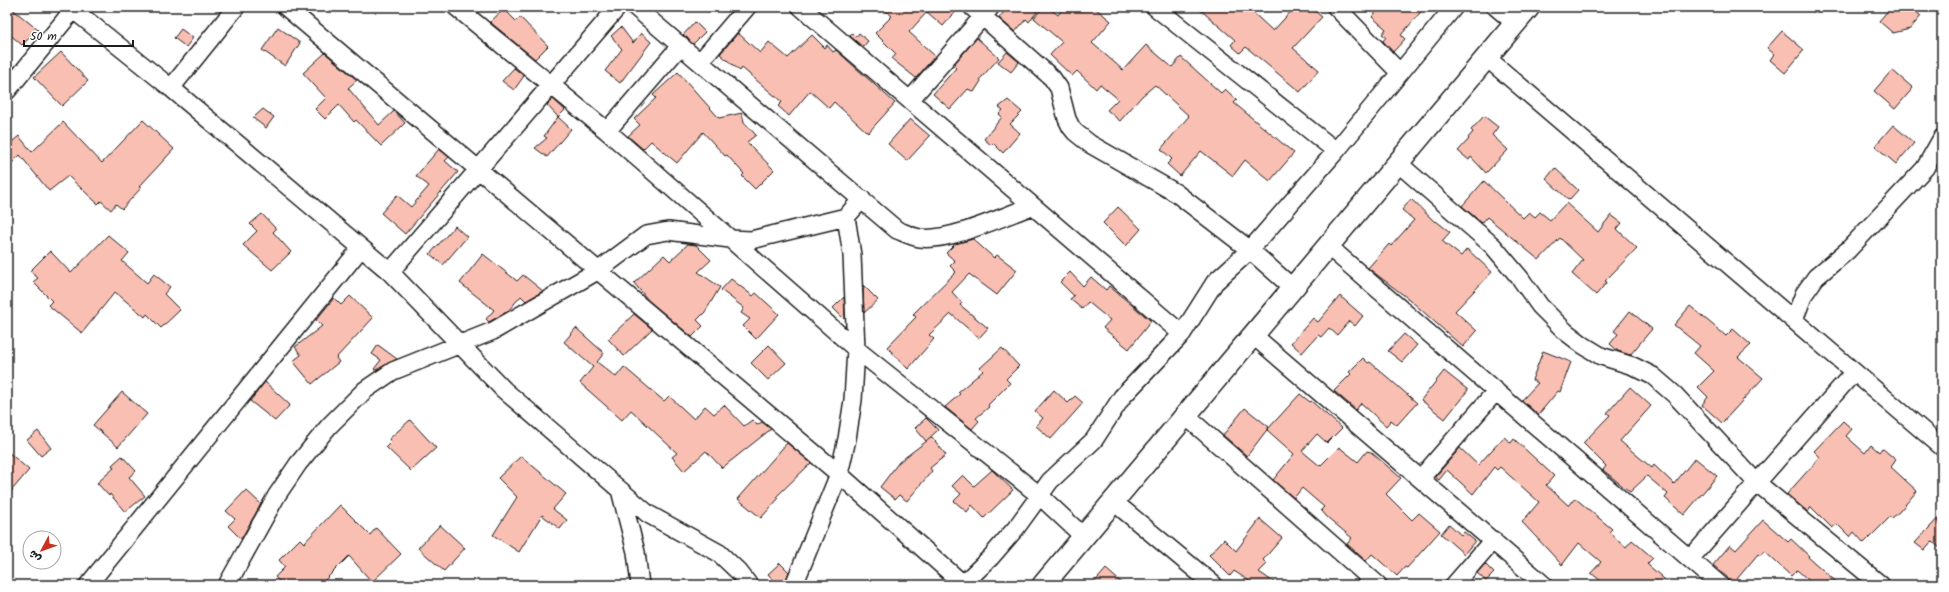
<svg xmlns="http://www.w3.org/2000/svg" width="1949" height="592" font-family="Kalam,'Playpen Sans Arabic',sans-serif">
<rect width="100%" height="100%" fill="#fff"/>
<filter id="ink" filterUnits="userSpaceOnUse"><feTurbulence type="fractalNoise" baseFrequency=".025" numOctaves="2"/><feDisplacementMap in="SourceGraphic" scale="8" xChannelSelector="R" yChannelSelector="G"/><feConvolveMatrix kernelMatrix="1 2 1 2 8 2 1 2 1" color-interpolation-filters="sRGB"/></filter>
<g filter="url(#ink)">
<path fill="#fabfb3" stroke="#1c1c1c" d="M7,7H10L38,30L22,45L7,32Z
M881,7H960L943,26L927,12L909,32L935,56L916,78L892,59L896,54L875,33L892,16Z
M1008,7H1036L1034,9L1037,12L1029,22L1026,19L1015,32L999,18Z
M1043,7H1048L1058,15L1064,7H1075L1081,11L1085,7H1094L1111,21L1092,43L1123,70L1146,45L1172,67L1181,57L1221,93L1225,89L1237,100L1234,103L1294,153L1270,181L1245,160L1233,176L1201,151L1180,176L1167,164L1172,159L1161,149L1189,116L1155,85L1142,96L1120,121L1107,110L1118,99L1100,84L1096,89L1077,71L1072,76L1050,55L1062,42L1034,18Z
M1197,7H1247L1273,31L1295,7H1310L1322,17L1293,48L1319,70L1300,92L1246,47L1240,53L1231,45L1235,40Z
M1380,7H1425L1401,35L1405,39L1393,52L1383,41L1386,37L1382,34L1386,29L1372,17Z
M1891,7H1910L1921,16L1910,29L1893,33L1879,21Z
M504,9L516,21L520,17L548,46L535,59L490,22Z
M695,22L705,32L693,44L683,35Z
M278,27L300,43L285,66L262,50Z
M621,27L633,43L641,33L651,42L620,83L605,71L622,49L611,36Z
M181,29L193,38L186,47L174,38Z
M1782,31L1804,50L1785,73L1770,60L1774,54L1767,48Z
M738,33L760,53L769,42L788,58L812,35L825,48L827,45L833,52L836,50L895,103L868,133L834,102L829,108L810,91L789,116L778,106L782,102L742,68L740,71L720,54Z
M852,33L856,37L859,33L868,41L863,47L850,36Z
M977,38L999,58L980,79L981,81L974,92L968,89L950,109L933,94L956,68L953,65Z
M61,52L88,81L62,106L34,77Z
M1007,52L1019,62L1011,72L998,62Z
M325,53L357,80L348,88L379,125L394,111L405,123L381,146L356,120L354,122L339,105L325,119L315,109L326,98L303,73Z
M514,68L524,76L514,90L502,81Z
M1892,70L1913,88L1895,109L1874,91Z
M678,72L719,118L742,113L744,122L756,135L747,142L774,170L755,189L742,176L744,174L727,155L725,156L703,132L677,163L651,141L643,149L628,136L640,125L634,119L656,98L653,95Z
M553,99L565,110L558,117L547,105Z
M1008,100L1022,112L1010,124L1020,133L1003,153L993,143L991,145L984,139L1002,117L999,114L1003,110L999,107Z
M263,109L274,117L266,128L253,118Z
M1484,116L1498,127L1492,135L1508,150L1486,173L1471,157L1469,160L1458,151L1469,139L1468,138L1473,132L1471,130Z
M558,117L571,129L547,157L535,148L547,138L544,136Z
M910,119L930,136L907,161L888,144Z
M143,120L174,149L139,187L141,188L122,209L116,204L111,210L101,201L98,204L68,176L49,191L20,155L7,168V146L19,136L32,152L63,122L102,163Z
M1893,125L1914,143L1896,164L1875,146Z
M439,149L449,157L445,161L458,172L405,234L381,213L397,195L411,207L429,186L416,176Z
M1555,168L1578,190L1569,200L1546,179Z
M1484,181L1523,218L1529,212L1535,217L1540,212L1550,220L1566,203L1598,232L1611,215L1622,223L1617,229L1637,248L1605,281L1607,282L1596,295L1572,274L1583,260L1560,238L1539,260L1487,217L1482,223L1462,206Z
M1411,199L1435,222L1436,221L1450,232L1442,241L1461,256L1467,249L1492,272L1455,311L1477,331L1463,347L1410,300L1368,268L1389,244L1391,246L1414,220L1402,210Z
M1118,207L1141,229L1126,246L1103,223Z
M262,214L276,229L273,232L291,252L272,270L243,245L257,231L250,224Z
M455,226L467,237L443,265L430,254Z
M108,235L129,253L122,261L147,283L154,274L170,287L164,294L180,310L161,328L147,314L145,317L115,292L82,333L48,305L52,301L33,282L38,278L30,271L50,251L71,273Z
M973,239L994,258L997,255L1017,270L997,295L969,274L952,292L962,303L960,305L988,328L979,338L951,314L929,335L934,339L908,369L887,347L916,317L913,314L956,272L950,266L955,261L946,253L955,244Z
M688,244L696,245L711,260L698,272L720,287L705,312L697,320L703,326L692,337L648,300L634,283L664,255L670,261Z
M483,254L517,281L523,275L543,291L526,301L521,296L508,311L489,322L486,319L494,310L460,283Z
M1070,272L1083,286L1091,277L1106,290L1109,286L1151,321L1129,349L1103,328L1110,320L1088,302L1082,309L1070,299L1074,296L1060,282Z
M731,279L753,296L756,293L779,314L756,339L743,326L750,319L741,313L744,308L721,290Z
M863,285L878,300L864,313Z
M350,296L373,318L336,358L339,362L312,384L293,361L301,355L295,347L322,326L316,320L334,298L341,305Z
M1340,296L1363,316L1355,326L1349,321L1337,335L1329,328L1321,337L1318,335L1302,353L1291,343L1313,318L1318,322Z
M844,297L845,318L844,319L833,308Z
M1690,306L1726,336L1733,329L1751,345L1738,357L1763,378L1722,423L1702,405L1708,397L1698,387L1714,371L1694,353L1700,346L1674,325Z
M1630,311L1652,329L1630,355L1618,351L1610,344L1618,334L1614,331Z
M634,314L652,329L624,356L608,339Z
M576,328L604,353L597,362L616,377L624,367L664,401L669,396L694,419L705,406L714,414L724,405L744,426L752,420L757,425L762,422L771,429L722,468L706,451L684,471L672,457L677,453L631,410L622,420L580,383L593,367L564,342Z
M1404,334L1417,345L1402,362L1388,351Z
M378,345L397,359L376,370L374,369L381,360L372,354Z
M769,345L786,363L768,380L751,363Z
M1002,348L1019,366L1006,379L1010,383L988,405L989,407L976,418L979,421L972,429L945,407L960,394L958,392L983,371L980,368Z
M1543,351L1571,362L1560,392L1558,391L1538,415L1522,400L1538,383L1532,380Z
M1363,358L1368,363L1370,362L1417,403L1397,425L1391,420L1386,426L1361,403L1356,410L1334,391L1351,374L1349,372Z
M1444,371L1468,390L1445,419L1421,400Z
M265,382L290,405L275,421L250,401Z
M1630,387L1651,406L1620,441L1652,468L1654,465L1674,484L1695,458L1717,476L1684,515L1665,498L1668,494L1647,476L1630,492L1603,470L1606,466L1583,443L1610,415L1607,413Z
M1054,390L1068,403L1075,396L1083,403L1051,439L1036,426L1043,418L1035,411Z
M122,392L147,414L118,447L93,425Z
M1300,394L1310,402L1311,401L1342,428L1327,443L1317,434L1302,451L1320,466L1339,447L1358,462L1367,451L1371,452L1401,478L1386,494L1412,520L1419,513L1440,531L1407,568L1405,567L1397,576L1372,554L1366,561L1347,544L1352,538L1327,517L1321,510L1324,507L1302,488L1294,498L1273,480L1294,454L1267,430Z
M1245,408L1269,427L1247,456L1223,435Z
M926,418L938,430L926,441L915,428Z
M410,420L436,448L411,471L386,447L391,442L389,439Z
M1843,421L1852,429L1846,436L1865,453L1871,445L1879,452L1882,448L1896,460L1891,467L1917,491L1899,512L1892,518L1890,517L1864,543L1854,532L1850,537L1837,524L1832,528L1811,507L1808,512L1787,494L1820,457L1814,451Z
M38,431L51,448L41,456L27,440Z
M932,437L946,455L930,468L932,471L907,501L899,495L895,499L880,487L899,462Z
M1504,437L1511,443L1514,439L1554,476L1546,485L1569,506L1575,498L1612,529L1609,532L1626,547L1632,540L1653,558L1647,564L1671,585H1606L1591,573L1601,562L1579,543L1562,565L1522,522L1539,502L1500,467L1497,470L1494,467L1473,494L1447,470L1439,480L1435,477L1460,448L1478,465Z
M787,443L811,463L776,497L778,499L761,518L738,499Z
M7,451L29,470L7,496Z
M122,456L136,471L129,477L145,496L125,512L110,494L109,496L97,483L114,468L112,465Z
M521,456L566,494L553,509L567,520L560,529L542,515L519,552L493,535L517,497L498,478Z
M992,470L1013,490L984,518L972,505L967,512L954,501L961,494L952,486L963,475L974,486Z
M246,490L261,504L241,539L228,526L235,519L226,511Z
M340,505L370,535L376,528L401,554L372,582L349,556L320,585H283L275,577L285,567L279,560L300,539L304,543Z
M1942,514V550L1932,541L1924,550L1915,543Z
M1260,519L1282,538L1263,560L1267,564L1259,572L1278,585H1255L1234,571L1230,576L1209,555L1224,539L1236,551Z
M1763,520L1788,542L1791,539L1809,556L1808,557L1840,585H1814L1797,570L1791,576L1764,551L1760,556L1758,554L1732,585H1730L1727,577L1713,565L1730,545L1736,550Z
M1449,524L1461,535L1464,532L1475,541L1464,554L1441,534Z
M440,525L465,548L444,571L418,548Z
M780,563L789,572L784,585H778L768,574Z
M1485,564L1494,573L1486,581L1477,573Z
M1106,569L1124,585H1092Z"/>
<g fill="none" stroke-linecap="round" stroke-linejoin="round">
<defs>
<path id="minor" d="M70,7L171,88L390,272L504,390L648,514L719,553L739,572L749,585
M286,7L839,474L963,584
M456,7L607,131L856,349L1039,495L1084,537
M635,7L897,230C905,233 912,237 920,238C949,242 1004,216 1032,206
M801,7L1182,334
M972,7L1052,78L1059,88L1067,119L1071,127L1075,132L1090,144L1176,193L1250,250L1294,289
M1155,7L1336,151
M1336,7L1399,72
M1496,7L1515,23
M1487,58L1942,447
M700,62L747,7
M171,88L236,7
M7,91L73,10
M910,100L990,8
M607,131L681,45
M1398,163L1493,246L1520,278L1540,306L1566,332L1583,345L1601,356L1633,366L1653,376L1675,395L1756,482L1881,585
M1329,247L1720,585
M390,272L618,7
M1794,320L1804,294L1816,277L1848,250L1925,168L1942,138
M1254,336L1544,585
M1186,416L1378,585
M1421,478L1496,391
M620,490L636,552L640,585
M1114,502L1214,585
M1690,559L1854,372
M88,585L361,248
M227,585L277,495L298,464L329,426L365,390L393,371L493,331L599,270L646,235L668,231L730,239L751,240L846,217L862,199
M794,585L839,474L847,439L853,400L856,349L852,255L846,217
M962,585L991,557L1016,528L1050,481L1094,440L1122,397L1182,334L1215,282L1250,250L1336,151L1454,7
M1454,585L1493,540"/>
<path id="tertiary" d="M1043,585L1529,7"/>
</defs>
<use href="#minor" stroke="#1c1c1c" stroke-width="20"/>
<use href="#tertiary" stroke="#1c1c1c" stroke-width="24"/>
<use href="#minor" stroke="#fff" stroke-width="17"/>
<use href="#tertiary" stroke="#fff" stroke-width="21"/>
</g>
</g>
<rect width="1949" height="592" fill="none" stroke="#fff" stroke-width="24"/>
<rect x="12" y="12" width="1925" height="568" fill="none" stroke="#1c1c1c" stroke-width="1.5" filter="url(#ink)"/>
<g transform="translate(42 550) rotate(229)"><circle r="19" fill="#ffffff" stroke="#a4a4a4"/>
<path d="M0-3L7 15L0 10L-7 15Z" fill="#c8321e"/>
<text y="-6" font-size="11" font-weight="bold" text-anchor="middle" fill="#1c1c1c">ش</text>
</g>
<path d="M24 40v6h109v-6" fill="none" stroke="#1c1c1c" stroke-width="2"/>
<text x="30" y="40" font-size="12" fill="#1c1c1c" stroke="#ffffff" stroke-width="3" paint-order="stroke">50 m</text>
</svg>
